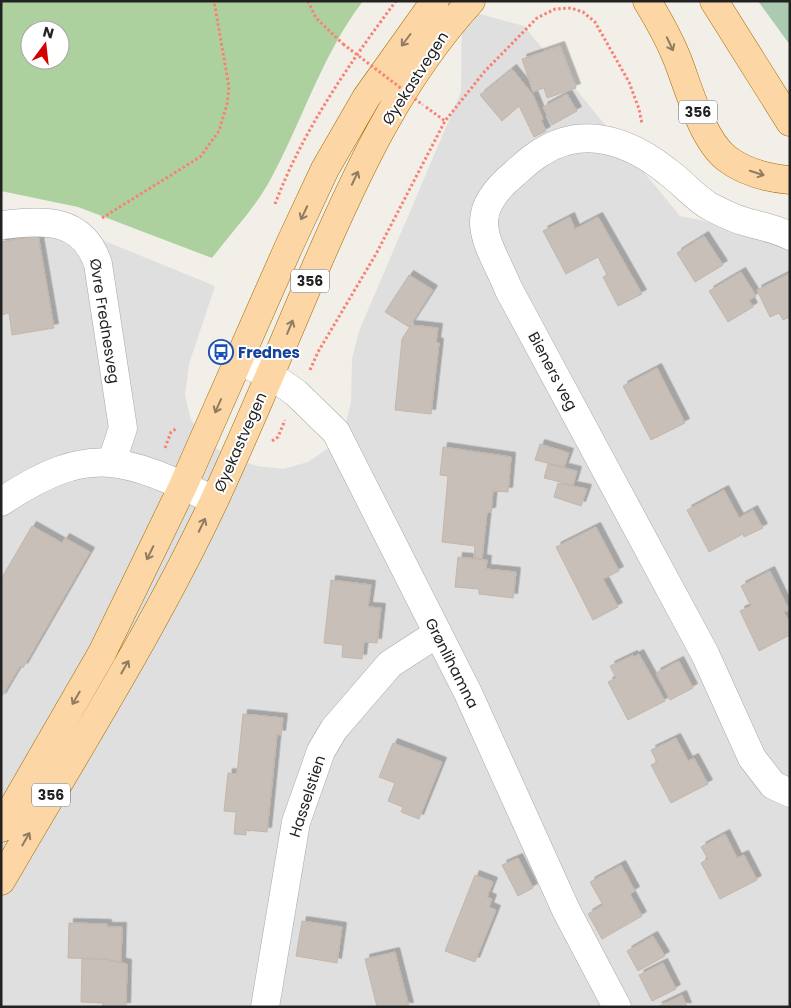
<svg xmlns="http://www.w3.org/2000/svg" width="791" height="1008" font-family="Poppins,sans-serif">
<defs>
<filter id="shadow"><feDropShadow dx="4.5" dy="-4.5" stdDeviation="0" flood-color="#0004"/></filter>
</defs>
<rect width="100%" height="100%" fill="#f2efe9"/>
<path fill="#e0dfdf" d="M462,9L524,26L680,216L759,232L790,234V1007H1V211L68,226L215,286L189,364L185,395L191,420L206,441L227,456L257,466L283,469L308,462L330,447L345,426L351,402L352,359L359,331L461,92Z"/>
<path fill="#add19e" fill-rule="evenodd" d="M1,1H363C321,56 301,125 268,184C253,210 230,234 212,258L78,207L1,191ZM30,30H60V60H30Z"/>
<path fill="#aacbaf" d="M758,1H790V45Z"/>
<path fill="#c7bfb8" stroke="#c4b6ab" filter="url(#shadow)" d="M560,46L576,88L547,98L544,88L533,92L522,59Z
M512,69L533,95L543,119L541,120L546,131L534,137L519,106L502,121L480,95Z
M567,94L577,111L552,125L543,107Z
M570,217L575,229L598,217L642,294L618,306L603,277L607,275L598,257L566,274L543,231Z
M38,235L54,328L12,335L9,313L1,315V242Z
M704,236L723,265L695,282L677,253Z
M741,272L756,296L749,300L753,307L728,322L709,291Z
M790,273V317L783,320L779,313L770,317L757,290Z
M409,275L433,290L409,327L385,312Z
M411,325L438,328L436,342L439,343L431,414L395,410L402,339Z
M657,368L685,423L651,440L623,386Z
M540,444L569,453L564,467L535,460Z
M443,447L511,457L508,492L493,491L491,512H487L482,559L474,558L475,546L442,542L448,476L440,475Z
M548,464L577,471L573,485L544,478Z
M558,483L587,489L581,506L554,497Z
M724,490L739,518L753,510L763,528L744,537L743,534L709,552L687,510Z
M32,526L62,543L65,538L90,552L23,668L20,666L1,698V579Z
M596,527L619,571L603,579L618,607L593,620L556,547Z
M458,557L487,560L486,569L516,572L513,598L479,594V589L455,587Z
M770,571L789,610L784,612L790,623V635L759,651L740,611L751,606L741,586Z
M331,580L371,585L368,607L381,608L377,643L364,642L362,659L342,657L343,645L324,643Z
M639,654L665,701L628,720L608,682L616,678L610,666L633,655L634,657Z
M679,661L693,688L670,700L656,673Z
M243,714L283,718L281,735L277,734L267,832L246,830V835L234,834L236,812L224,811L228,773L237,774Z
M676,738L688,761L694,758L708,784L671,803L651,765L657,762L651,750Z
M393,743L442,762L419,819L401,812L403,807L388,801L395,783L379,777Z
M725,834L737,858L744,855L757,880L720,899L701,863L708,859L701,847Z
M518,858L533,888L518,896L502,865Z
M621,865L635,891L630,894L642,916L602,939L588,914L603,905L590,882Z
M475,875L493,882L487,897L492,899L489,907L496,910L475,962L445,951Z
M302,921L342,927L337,963L296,956Z
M69,923L107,924V927H122L121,963L106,959L68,958Z
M653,936L665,956L638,971L627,951Z
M395,952L409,1007H377L365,959Z
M82,959H106L127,964L126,1007H102L103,1003L81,1002Z
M663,963L676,989L652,1001L639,975Z
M682,995L687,1007H657Z"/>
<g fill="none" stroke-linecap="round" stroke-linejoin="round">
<defs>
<path id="street" d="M1,225C43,221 82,216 98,264L123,428L112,461
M790,236C775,228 759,226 743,221C732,218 719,211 709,206C694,197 682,182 668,172C631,142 584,124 540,153C530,159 522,167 514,174C463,216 488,240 509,290L705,654L752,758L773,785L790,793
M238,361L269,374L296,393L336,432L468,693L566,910L617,1007
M1,502C90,442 124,458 214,500
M265,1007L296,822L321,751L334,729L390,664L438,633"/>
<path id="primary" d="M647,1C658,19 668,37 676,56C688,85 701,138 726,158C744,172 767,178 790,180
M714,1L790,122
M1,828L102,653L183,486L289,246L325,169L366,98L435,1
M1,881C74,755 153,631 215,499C250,424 282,346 315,269C357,172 399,80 471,1"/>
</defs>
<use href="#street" stroke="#a9a9a9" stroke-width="29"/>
<use href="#primary" stroke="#a06b00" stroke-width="29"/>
<path stroke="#fa8072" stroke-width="3" stroke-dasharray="2.5 2.5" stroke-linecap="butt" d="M308,1L316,18L343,44
M426,107L445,121
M275,204C303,130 349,64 396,1
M102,218L200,157L219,131L227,104L229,87L214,1
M310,370L318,352L376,254L445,121L485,71L537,18L555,9L571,8L583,12L595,22L629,82L639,109L642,124
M272,441L278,437L285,420
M165,448L171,432L177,428"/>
<use href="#street" stroke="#fff" stroke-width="28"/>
<use href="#primary" stroke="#fcd6a4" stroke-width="28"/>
<path stroke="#fa8072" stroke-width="3" stroke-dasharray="2.5 2.5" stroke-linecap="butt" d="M343,44L423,105"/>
</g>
<defs><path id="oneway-shaft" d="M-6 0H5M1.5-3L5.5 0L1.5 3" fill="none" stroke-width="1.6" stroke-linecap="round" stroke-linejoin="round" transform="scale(1.25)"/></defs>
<g stroke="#8f7c63">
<use href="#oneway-shaft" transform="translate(406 40) rotate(127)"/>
<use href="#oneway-shaft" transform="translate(670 44) rotate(65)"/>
<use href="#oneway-shaft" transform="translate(757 173) rotate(18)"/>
<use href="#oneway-shaft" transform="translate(355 178) rotate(-65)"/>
<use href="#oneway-shaft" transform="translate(304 213) rotate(115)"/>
<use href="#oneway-shaft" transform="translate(290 327) rotate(-67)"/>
<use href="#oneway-shaft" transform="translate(218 406) rotate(114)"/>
<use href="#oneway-shaft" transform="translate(202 525) rotate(-64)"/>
<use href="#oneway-shaft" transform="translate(150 553) rotate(116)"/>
<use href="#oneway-shaft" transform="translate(125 667) rotate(-60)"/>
<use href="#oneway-shaft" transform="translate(76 698) rotate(120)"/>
<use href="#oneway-shaft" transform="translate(26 839) rotate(-60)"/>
</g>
<defs>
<symbol id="bus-ring" viewBox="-11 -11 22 22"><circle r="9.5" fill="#fff" stroke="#1a4fb4" stroke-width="1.5"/><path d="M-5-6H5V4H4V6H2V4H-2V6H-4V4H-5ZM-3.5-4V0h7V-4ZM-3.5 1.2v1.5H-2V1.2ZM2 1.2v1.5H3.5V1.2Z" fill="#1a4fb4"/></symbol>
</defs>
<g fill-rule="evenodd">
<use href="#bus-ring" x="207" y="338" width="28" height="28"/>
</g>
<g text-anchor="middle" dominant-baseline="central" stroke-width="4" stroke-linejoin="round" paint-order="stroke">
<g fill="#fff" stroke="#646464" stroke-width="1">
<rect x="679" y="100.5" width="38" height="23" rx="4"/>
<rect x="291" y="269.5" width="38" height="23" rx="4"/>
<rect x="32" y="783.5" width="38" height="23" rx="4"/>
</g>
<g font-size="14" font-weight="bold" fill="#222">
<text x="698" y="112">356</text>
<text x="310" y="281">356</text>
<text x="51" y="795">356</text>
</g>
<g font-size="15" fill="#222" stroke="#fff">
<text transform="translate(415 78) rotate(-57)">Øyekastvegen</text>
<text transform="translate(105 321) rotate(81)">Øvre Frednesveg</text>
<text transform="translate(553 371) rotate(62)">Bieners veg</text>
<text transform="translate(240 442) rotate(-66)">Øyekastvegen</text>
<text transform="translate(452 663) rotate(63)">Grønlihamna</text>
<text transform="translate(307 796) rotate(-72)">Hasselstien</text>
</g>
<g font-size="15" font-weight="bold" fill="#164399" stroke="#fff" text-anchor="start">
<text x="238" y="352">Frednes</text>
</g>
</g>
<rect width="791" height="1008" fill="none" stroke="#222222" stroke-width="5"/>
<g transform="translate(45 45) rotate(15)"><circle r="24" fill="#ffffff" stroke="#a7a7a7"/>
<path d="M0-4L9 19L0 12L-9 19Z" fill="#d40000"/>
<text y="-8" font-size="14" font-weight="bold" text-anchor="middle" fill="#222222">N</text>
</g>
</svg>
